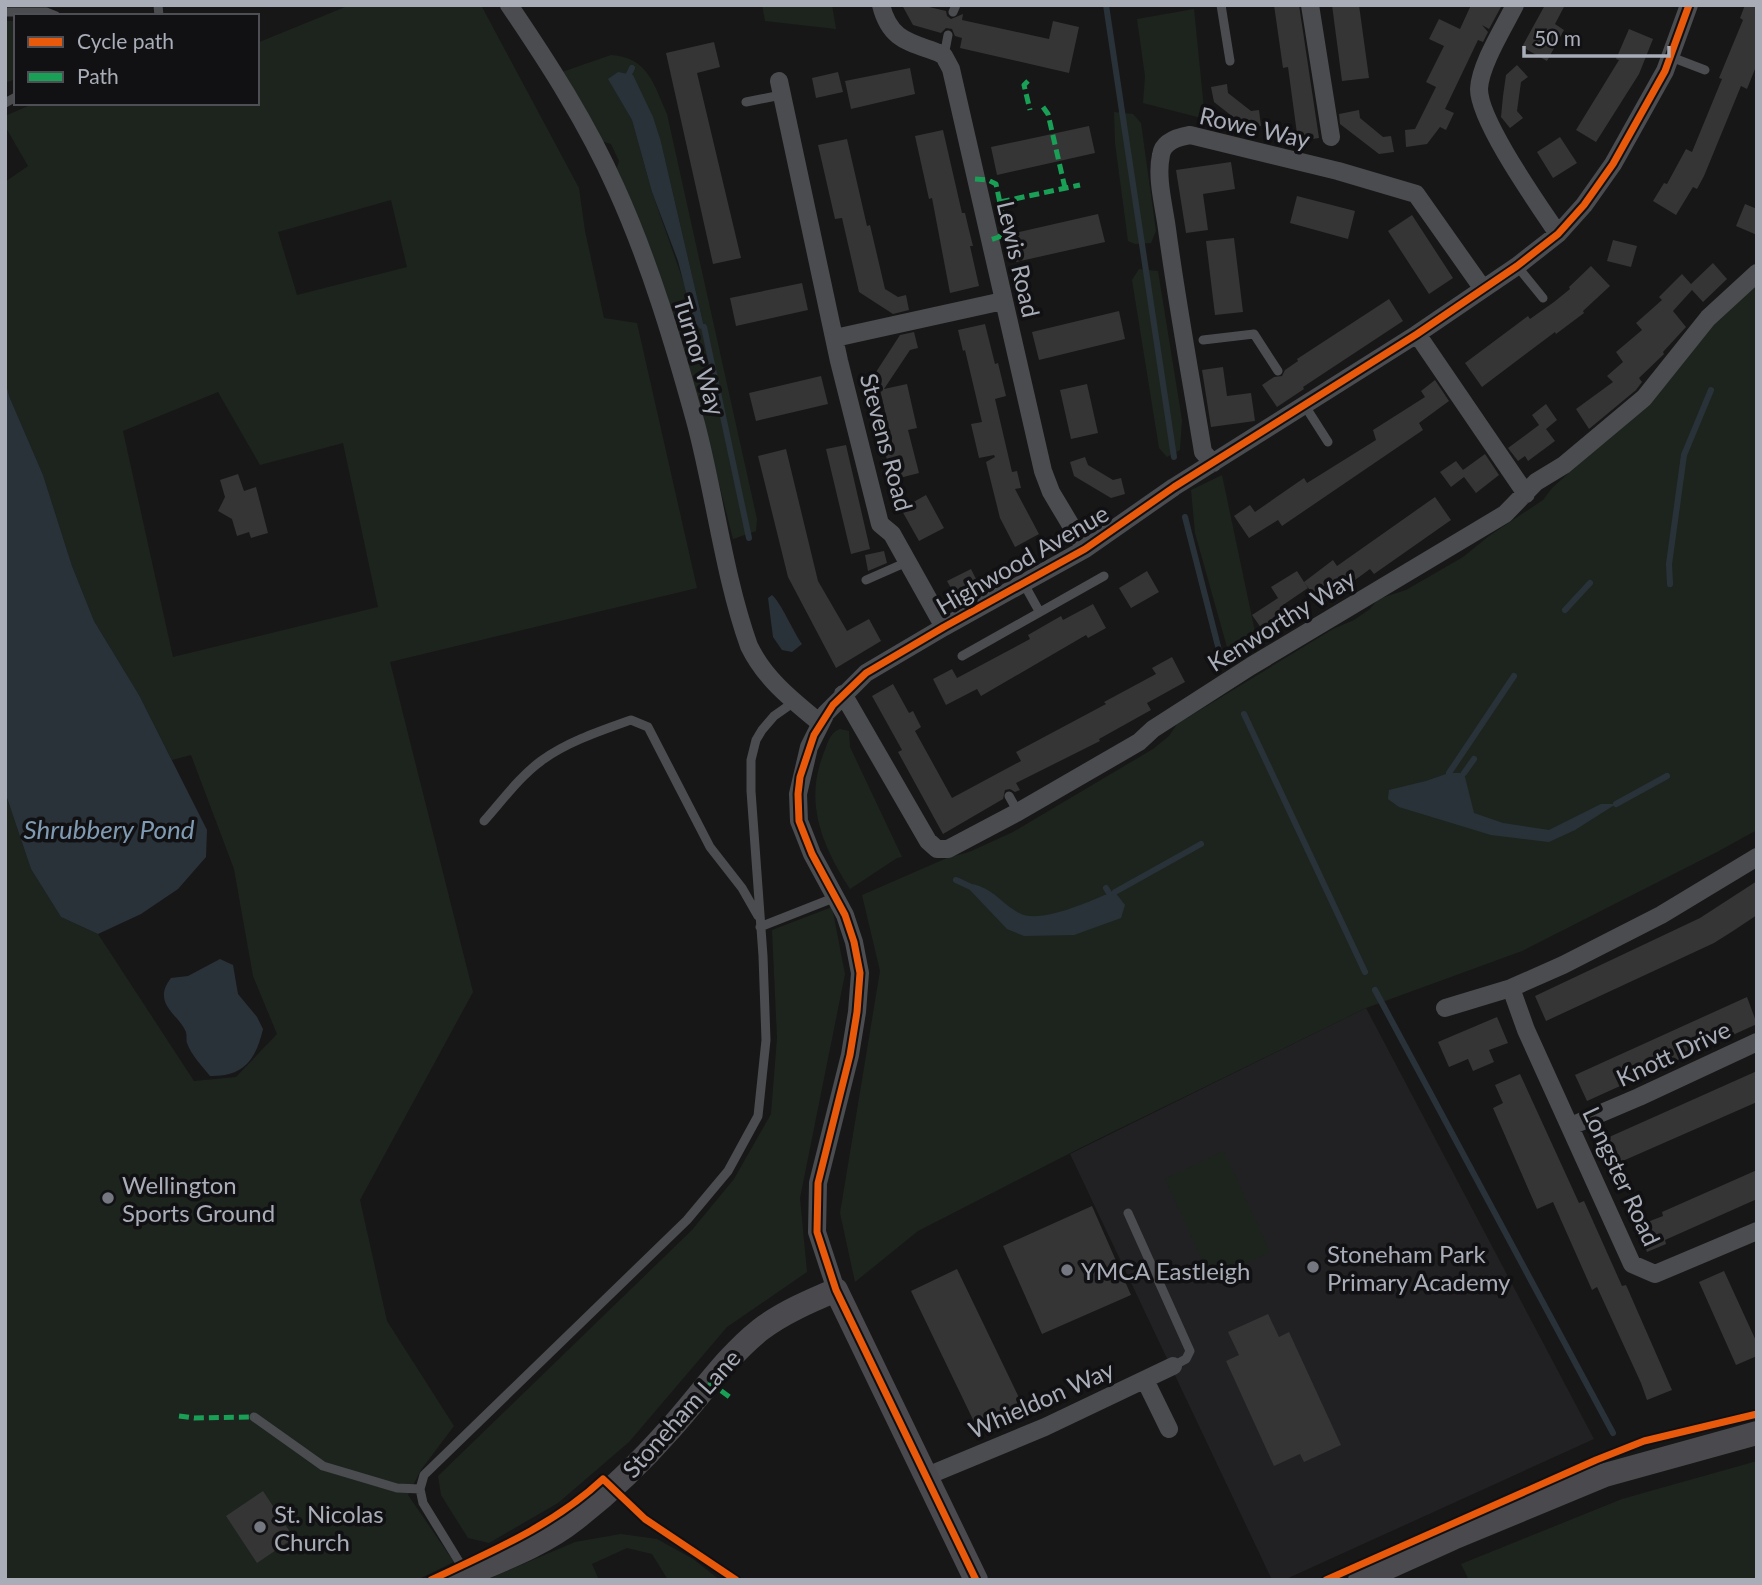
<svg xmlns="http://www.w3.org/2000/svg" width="1762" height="1585" font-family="Lato,sans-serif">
<rect width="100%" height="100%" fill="#171717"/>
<path fill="#212123" d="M1366,1008L1594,1439L1284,1580H1272L1070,1154Z"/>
<path fill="#1d241e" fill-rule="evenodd" d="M350,5H481L579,188L585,231L604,318L637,323L697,588L390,662L473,992L360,1200L387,1321L454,1426L421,1470L408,1495L454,1562L417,1580H5V792L31,869L61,917L98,934L194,1081L236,1077L277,1034L253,976L234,869L191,755L172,760L139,695L94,621L72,566L43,475L9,396L5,379V182L28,166L5,126V116L35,103H257V43ZM391,200L407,267L297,295L278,232ZM218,392L260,465L343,443L378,607L173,657L123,431Z
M762,5H832L836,29L765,21Z
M1194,9L1205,119L1143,103L1145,76L1137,19Z
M5,21H16V79L5,83Z
M611,55C648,57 654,85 667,114L757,519L756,531L733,539L712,456L616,171L619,161L611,144L601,141L562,72ZM618,72L661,142L704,327L700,329L652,192L632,120L609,80Z
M1114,112L1133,114L1141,123L1156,231L1151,243L1135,244L1128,241L1115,143Z
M1139,269L1158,271L1182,420L1180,450L1167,457L1159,448L1132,280Z
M1757,278V830L1717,852L1522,951L1366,1008L1090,1143L918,1231L855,1282L840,1213L880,971L862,895L947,858L969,852L1013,832L1153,749L1169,736L1177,724L1333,629L1354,620L1370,609L1378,599L1406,590L1463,557L1489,536L1543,500L1552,488L1638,411L1728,301Z
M1222,475L1258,646L1230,658L1195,533L1191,490Z
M840,729L849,731L850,747L902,857L897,858L850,889C823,847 804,804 823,755C827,745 829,733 840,729Z
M832,907L845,974L800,1198L807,1272L727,1327L629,1442L558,1503L489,1543L468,1538L441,1495L438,1476L692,1230L734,1179L771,1114L777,1038L772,930Z
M1224,1151L1270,1252L1211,1279L1165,1179Z
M1757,1461V1580H1469L1461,1564L1622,1499Z
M621,1534L657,1539L693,1559L720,1580H668L652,1554L627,1548L592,1564L599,1580H486L575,1542Z"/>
<path fill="#2a3239" d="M618,72L633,75L653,117L661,142L704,327L700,329L693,319L678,261L652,192L632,120L608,79Z
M5,379L9,396L43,475L72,566L94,621L139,695L207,830L206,857L178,889L141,914L98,934L61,917L31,869L5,792Z
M772,595C780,601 794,633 802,644L792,652L782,650L773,637L768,598Z
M1449,773H1464L1474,813L1503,823L1549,830L1601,804H1616L1575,830L1549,842L1491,835L1399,807L1388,799L1389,790L1426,781Z
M973,884C995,890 1001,903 1019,913C1040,925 1093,900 1114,891L1125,905L1121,918L1074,935L1024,936L1007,929L970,890Z
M220,959L233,965L238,994L257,1017L263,1029C256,1059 244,1077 210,1076C203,1067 191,1055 187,1043C186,1040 187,1036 186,1032C179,1014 151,1004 171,978L188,976Z"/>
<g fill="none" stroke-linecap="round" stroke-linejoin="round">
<path stroke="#2a3239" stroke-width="6" d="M1106,5L1174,457
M629,74L632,68
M704,327L749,538
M1185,517L1222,662
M1670,584L1669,564L1684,455L1711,390
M1565,610L1590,583
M1244,714L1365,972
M1449,773L1514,676
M1464,773L1474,759
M1616,804L1667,776
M956,880L971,887
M1106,888L1109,893
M1115,892L1201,844
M1375,990L1613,1433"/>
</g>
<path fill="#353536" d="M902,5H921L946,11L947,16L951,19L963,14L962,20L1049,39L1053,21L1079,27L1069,73L960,48L962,38L955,36L952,29L946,28L941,33L913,25Z
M1274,5H1299L1319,138L1298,141L1288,67L1283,68Z
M1332,5H1359L1369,78L1342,81Z
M1471,5H1502L1489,29L1482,25L1488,32L1483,42L1478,40L1445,109L1454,113L1446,130L1440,127L1427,144L1406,147L1405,130L1415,129L1436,87L1426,82L1444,46L1429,39L1439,19L1460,29Z
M1545,5H1565L1555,24L1564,30L1547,61L1522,47Z
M1745,5H1757V64L1747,89L1741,86L1704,176L1697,189L1693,187L1676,215L1653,201L1664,183L1667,184L1686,149L1692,152L1722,79L1719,78L1743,20L1740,18Z
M1629,29L1653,39L1639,74L1596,142L1576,130L1619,60L1616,59Z
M714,42L720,67L697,73L741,258L713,264L666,53Z
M1517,65L1528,77L1521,82L1517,111L1523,118L1510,128L1501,117L1503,96L1506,75Z
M910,68L915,94L851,109L845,81Z
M838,72L843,92L816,98L812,78Z
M1227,84L1228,93L1251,111L1259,110L1261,126L1247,128L1214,102L1211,87Z
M1359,110L1360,118L1383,137L1391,136L1394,152L1379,154L1340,124L1339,114Z
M1089,126L1095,153L997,175L991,147Z
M943,130L962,213H965L969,230L973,246H970L979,286L950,293L932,198L929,199L915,136Z
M1560,137L1577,163L1553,178L1537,152Z
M847,139L867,226L870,225L885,289L898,297L906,295L909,310L893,314L859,292L842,218L835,219L818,145Z
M1231,162L1235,189L1203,194L1208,230L1186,233L1176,170Z
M1297,196L1355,211L1348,239L1290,223Z
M1745,204L1757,209V235L1736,226Z
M1098,214L1105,242L1016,262L1010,234Z
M1412,215L1453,278L1429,294L1388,231Z
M1234,238L1243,312L1215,315L1206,241Z
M1613,240L1637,246L1631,267L1607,261Z
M1713,263L1727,279L1703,302L1692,290L1673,311L1686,327L1663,352L1664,354L1639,378L1642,382L1636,390L1589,429L1576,409L1613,382L1607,376L1623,362L1616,352L1642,330L1636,323L1662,300L1659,297L1682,274L1691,284Z
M1591,266L1610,286L1583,311L1584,313L1556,334L1555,332L1482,387L1465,363L1528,316L1530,319L1554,302L1570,289L1569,287Z
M802,283L808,310L736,326L730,298Z
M1389,299L1403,321L1303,387L1304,389L1277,407L1262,385L1274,377L1282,376L1285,370L1298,361L1297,359Z
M1119,311L1125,339L1039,360L1032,332Z
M985,324L995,364L998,363L1006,396L995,399L1012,472L1017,471L1021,488L1015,489L1039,534L1015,547L1000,518L986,462L995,457L994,455L979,458L971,424L982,422L965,350L963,351L958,330Z
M914,332L918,348L910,350L884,389L907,384L917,428L908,430L919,473L892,480L884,448L893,446L876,372L900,335Z
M1223,367L1227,396L1251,393L1255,421L1211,427L1202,370Z
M821,376L828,404L756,421L749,393Z
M1435,380L1449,401L1419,423L1423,430L1282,526L1278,520L1249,538L1234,516L1250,505L1255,512L1304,478L1307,483L1376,440L1373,430L1425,397L1421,391Z
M1087,384L1098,433L1071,439L1060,390Z
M1546,404L1557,420L1546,429L1555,441L1528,461L1525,456L1518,461L1508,448L1539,425L1532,415Z
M846,445L870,549L851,554L826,449Z
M786,449L818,581L847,631L869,619L881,641L836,668L788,577L765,484L758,456Z
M1485,454L1499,475L1476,493L1464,477L1451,487L1440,472L1456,461L1463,470Z
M1085,457L1088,465L1113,480L1121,478L1125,494L1111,498L1074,476L1070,462Z
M238,474L244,491L256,487L268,533L251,538L249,532L237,536L232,519L218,511L225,497L220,480Z
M926,495L944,528L919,541L901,509Z
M1435,497L1451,520L1374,574L1370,569L1321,605L1304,582L1308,588L1283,605L1292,618L1266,635L1252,615L1278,598L1271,587L1297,571L1304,582L1333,560L1337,566Z
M884,551L887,563L868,571L865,555Z
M971,569L980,587L957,599L947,581Z
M1147,571L1159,592L1131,608L1119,588Z
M1093,604L1106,628L1088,638L1086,635L981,696L977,689L946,705L933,679L952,669L957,678L1030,639L1028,635L1061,616L1063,620Z
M1172,657L1185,682L1147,703L1151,710L1099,739L1100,741L1016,783L1020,790L1015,792L1010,789L1005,790L1003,799L943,834L898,752L902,750L872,696L893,684L909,713L913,711L921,727L915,731L952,798L1021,761L1016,752L1106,704L1104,702L1156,674L1152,668Z
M1757,881V915L1733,931L1714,943L1546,1021L1535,996L1700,918Z
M1747,997L1757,1024L1587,1101L1575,1075Z
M1497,1017L1508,1043L1489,1050L1494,1062L1473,1071L1468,1059L1449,1067L1438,1042Z
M1757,1071V1102L1609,1167L1598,1142Z
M1520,1074L1579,1203L1584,1201L1622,1286L1626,1285L1672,1390L1647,1400L1641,1383L1597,1287L1592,1290L1553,1202L1537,1209L1493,1108L1503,1103L1495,1085Z
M1757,1170V1199L1665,1240L1666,1244L1647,1252L1637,1226L1663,1216L1662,1212Z
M1092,1206L1131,1295L1042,1334L1003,1246Z
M957,1269L1024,1408L978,1430L911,1291Z
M1724,1271L1757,1343V1356L1736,1365L1699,1282Z
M1268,1314L1279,1337L1289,1332L1341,1445L1304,1462L1300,1454L1274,1466L1226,1361L1239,1355L1228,1332Z
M263,1491L294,1538L257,1563L226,1516Z"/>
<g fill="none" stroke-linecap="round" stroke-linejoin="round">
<path stroke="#4b4c50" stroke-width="9" d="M158,5L159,16
M1221,5L1230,61
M5,12H46L56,16
M953,12L956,5
M944,56L948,35
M1671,57L1705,70
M746,102L781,95
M5,103L16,97
M1517,266L1543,298
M1203,340L1254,334L1278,371
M1305,406L1328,442
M866,580L907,562
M1024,584L1039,611
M962,656L1104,576
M1009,796L1018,812
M484,821C502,801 519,777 541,761C567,742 600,731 631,720L648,727L710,847L742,888L758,916
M760,927L836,897
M1128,1213L1190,1351L1186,1359L1173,1366
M254,1417L323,1466L397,1488L420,1489
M466,1573L423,1503L420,1489L424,1475L687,1220L728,1171L758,1116L766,1040L763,956L751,791V760L756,740L762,730L774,716L794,702"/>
<path stroke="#4b4c50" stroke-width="18" d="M509,5C549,64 587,123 616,188C650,263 674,344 696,424C715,496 724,576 749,646C765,679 792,700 820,723
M881,5C890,41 910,42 939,53L944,56L951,69L1043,471L1051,492L1085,549
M1310,5L1331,137
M1515,5C1504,27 1480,65 1479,89C1479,121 1538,204 1558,234
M779,81L839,361L880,524L892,534L944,627
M1417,334L1526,494
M835,338L1003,301
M1213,463L1203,452C1191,378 1177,304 1167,229C1164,206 1156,178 1161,155C1163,141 1178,137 1190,135L1338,171L1416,194L1483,289
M843,694L928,841L937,849H948L1018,812L1139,742L1153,729L1251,666L1505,514L1536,482L1564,465L1644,398L1708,318L1757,273
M1511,988L1526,1030L1632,1264L1655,1274L1757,1231
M1445,1008L1511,988L1563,965L1661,915L1757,857
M1571,1126L1639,1097L1757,1042
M836,1290L817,1232L818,1183L850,1055L857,1012L860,973L854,942L845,915L812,854L803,831L799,821L798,794L809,747L826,713L866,673L944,627L1085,549L1174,487L1417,334L1517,266L1558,234L1584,205L1613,164L1665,71L1689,5
M1145,1380L1169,1429
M927,1476L1045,1427L1173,1366"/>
<path stroke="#4a4a4e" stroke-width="24" d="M455,1580C493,1563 542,1546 574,1520C609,1493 642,1461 671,1428C701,1395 725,1358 760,1330C782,1313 810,1301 836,1290L976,1580
M1360,1580L1453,1538L1605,1475L1757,1433"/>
<path stroke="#1a9f57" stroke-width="5" stroke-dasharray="10 5" stroke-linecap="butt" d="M1028,81L1024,85L1030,110
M1043,107L1048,114L1065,188
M975,179L988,180L996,184L1005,227L999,237L990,240
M1000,202L1080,185
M709,1382L731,1398
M179,1416L194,1418L254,1417"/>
<defs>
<path id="cycleway" d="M431,1580C492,1551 554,1525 603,1479L645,1519L736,1580
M976,1580L836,1290L817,1232L818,1183L850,1055L857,1012L860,973L854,942L845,915L812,854L799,821L798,794L800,777L814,735L833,705L866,673L944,627L1085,549L1174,487L1417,334L1517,266L1558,234L1584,205L1613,164L1665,71L1689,5
M1326,1580L1596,1460L1644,1441L1757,1414"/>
</defs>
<use href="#cycleway" stroke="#111113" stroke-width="11"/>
<use href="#cycleway" stroke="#e8590c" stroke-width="7"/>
</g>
<g fill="#757880" stroke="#111113" stroke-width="2.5">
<circle cx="108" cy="1198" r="7"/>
<circle cx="1313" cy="1267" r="7"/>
<circle cx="1067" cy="1270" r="7"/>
<circle cx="260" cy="1527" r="7"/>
</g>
<g text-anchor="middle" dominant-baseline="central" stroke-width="7" stroke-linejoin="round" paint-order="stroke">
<g font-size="24" fill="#a8adb8" stroke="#111113">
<text transform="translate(1255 127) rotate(13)">Rowe Way</text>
<text transform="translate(1019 259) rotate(77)">Lewis Road</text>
<text transform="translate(700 356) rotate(73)">Turnor Way</text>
<text transform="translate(887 442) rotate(75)">Stevens Road</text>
<text transform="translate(1022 559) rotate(-30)">Highwood Avenue</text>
<text transform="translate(1281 620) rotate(-32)">Kenworthy Way</text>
<text transform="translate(1673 1053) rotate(-25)">Knott Drive</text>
<text transform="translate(1622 1176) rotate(65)">Longster Road</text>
<text transform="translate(1041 1399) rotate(-24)">Whieldon Way</text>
<text transform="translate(681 1413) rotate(-48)">Stoneham Lane</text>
</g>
<g font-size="24" fill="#a8adb8" stroke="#111113" text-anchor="start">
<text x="122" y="1184">Wellington<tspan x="122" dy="28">Sports Ground</tspan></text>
<text x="1327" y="1253">Stoneham Park<tspan x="1327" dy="28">Primary Academy</tspan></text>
<text x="1081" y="1270">YMCA Eastleigh</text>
<text x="274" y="1513">St. Nicolas<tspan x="274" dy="28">Church</tspan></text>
</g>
<g font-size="26" font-style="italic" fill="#7f9bb3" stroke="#111113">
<text x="109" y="829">Shrubbery Pond</text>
</g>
</g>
<rect width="1762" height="1585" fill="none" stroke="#a8adb8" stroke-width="14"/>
<rect x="14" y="14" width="245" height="91" fill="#111113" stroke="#4d4f55" stroke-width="2"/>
<rect x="28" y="37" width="35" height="10" fill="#e8590c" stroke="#4d4f55" stroke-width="2"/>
<text x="77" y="49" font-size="21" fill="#a8adb8">Cycle path</text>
<rect x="28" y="72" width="35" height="10" fill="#1a9f57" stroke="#4d4f55" stroke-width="2"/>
<text x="77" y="84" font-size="21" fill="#a8adb8">Path</text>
<path d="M1524 46v10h145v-10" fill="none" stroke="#a8adb8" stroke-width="3.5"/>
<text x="1534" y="46" font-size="21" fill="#a8adb8" stroke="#111113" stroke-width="5" paint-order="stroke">50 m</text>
</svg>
